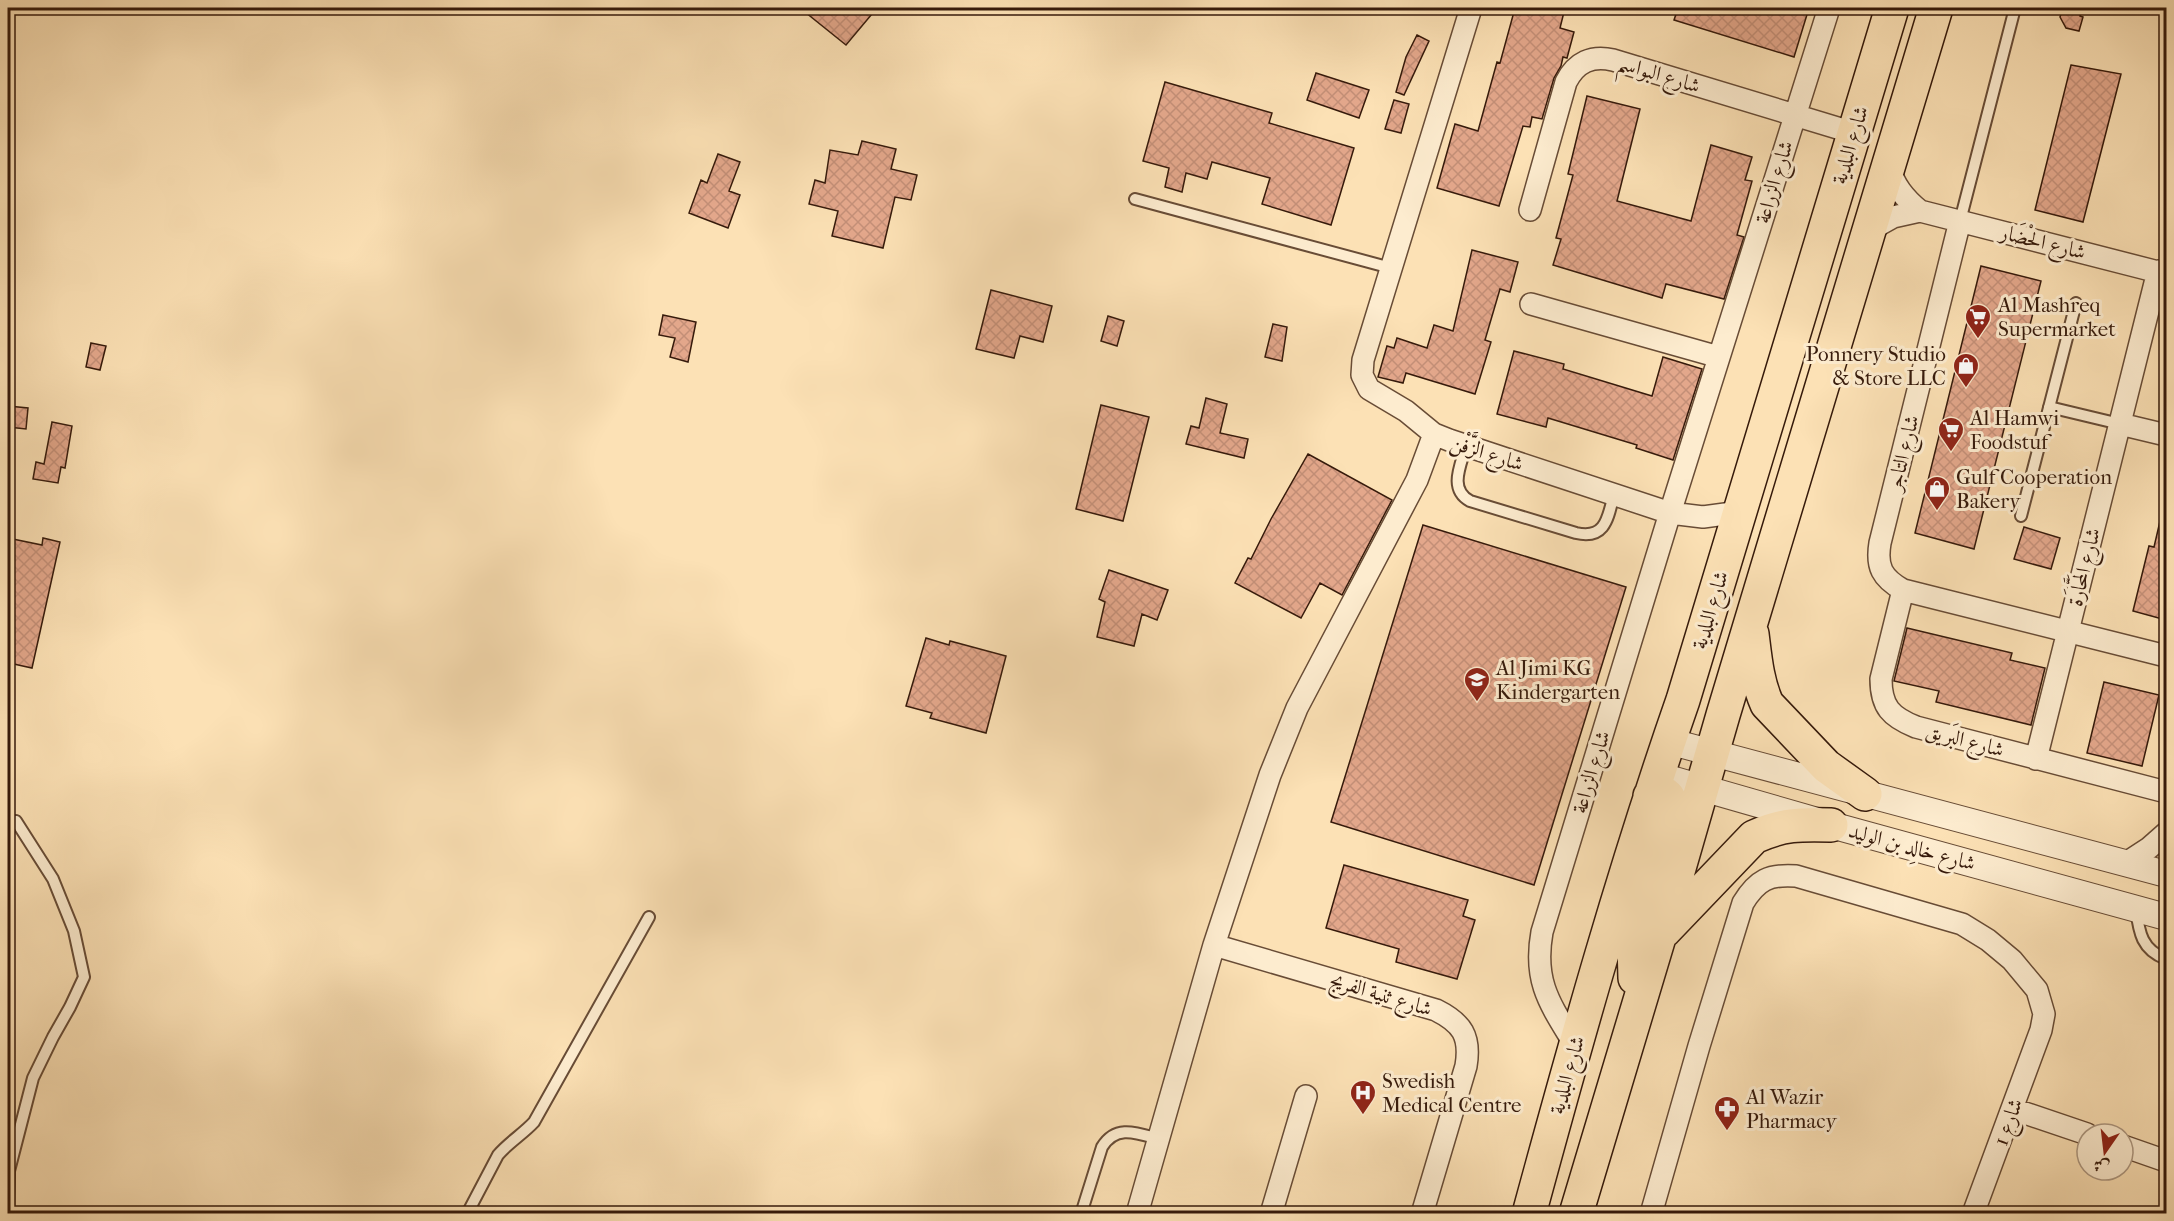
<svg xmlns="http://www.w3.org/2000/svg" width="2174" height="1221" font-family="'IM FELL French Canon',Amiri,serif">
<defs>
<pattern id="building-cross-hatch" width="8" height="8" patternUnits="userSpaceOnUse" patternTransform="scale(1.5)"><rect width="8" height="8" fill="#e3a78b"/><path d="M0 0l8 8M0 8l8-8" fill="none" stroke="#c38f77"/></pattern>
</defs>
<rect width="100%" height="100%" fill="#fce1b5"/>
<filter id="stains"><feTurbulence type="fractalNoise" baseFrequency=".00333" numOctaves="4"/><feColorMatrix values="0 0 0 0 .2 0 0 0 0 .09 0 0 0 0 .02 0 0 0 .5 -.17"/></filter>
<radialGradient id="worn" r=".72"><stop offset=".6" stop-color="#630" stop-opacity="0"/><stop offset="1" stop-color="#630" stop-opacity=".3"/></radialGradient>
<path fill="url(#building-cross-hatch)" stroke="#361a0b" stroke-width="1.5" d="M800,8H877L846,45Z
M1515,8H1565L1560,28L1574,32L1567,58L1563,57L1561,66L1554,78L1542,119L1532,117L1530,127L1523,126L1499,206L1437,188L1455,124L1478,131L1497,62L1500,63Z
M1678,8H1809L1794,57L1674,20Z
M2063,8H2082L2080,16L2083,17L2079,31L2066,28L2060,17Z
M1417,35L1429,41L1404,95L1396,92L1406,57Z
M2071,65L2121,74L2083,222L2035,210Z
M1316,73L1369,90L1359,118L1307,100Z
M1165,82L1272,113L1269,123L1354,148L1331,225L1262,204L1270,178L1212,162L1207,179L1186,173L1182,192L1165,187L1169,168L1143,161Z
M1587,96L1640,109L1617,201L1691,221L1711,145L1752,157L1745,180L1752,181L1737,235L1744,237L1724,299L1666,284L1662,298L1553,265L1561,239L1556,238L1573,175L1568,174Z
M1394,100L1409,104L1401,133L1385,129Z
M862,141L896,149L891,169L917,175L911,200L895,197L883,248L832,236L838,211L809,204L815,180L825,183L830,150L858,155Z
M718,154L740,162L729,191L740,195L728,228L689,213L701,180L707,183Z
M1472,250L1518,262L1510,292L1500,289L1485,340L1491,342L1475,394L1406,373L1403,383L1378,377L1387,346L1394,348L1397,338L1427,348L1434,325L1453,331Z
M1981,266L2041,281L1974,549L1915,533Z
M991,290L1052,306L1043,342L1020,336L1014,358L976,349Z
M663,315L696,322L688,362L670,357L675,338L659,335Z
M1108,316L1124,321L1117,346L1101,341Z
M1273,324L1287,327L1282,361L1265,357Z
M91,343L106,346L100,370L86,367Z
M1514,351L1564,364L1563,369L1652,396L1663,357L1702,369L1673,460L1636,448L1637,445L1548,418L1546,427L1497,414Z
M1206,398L1227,404L1220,433L1248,439L1244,458L1186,444L1191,426L1199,428Z
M1101,405L1149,417L1123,521L1076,509Z
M8,406L28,408L26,429L8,427Z
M52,422L72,426L65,468L61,467L58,483L33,479L36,462L44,464Z
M1308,454L1392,500L1342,595L1320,583L1301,618L1235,583L1248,558L1251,559L1271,519Z
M2161,517L2166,518V620L2133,611L2149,546L2154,547Z
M1423,525L1626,587L1534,885L1331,822Z
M2024,527L2060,538L2051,569L2014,559Z
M8,538L42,545L43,538L60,542L32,668L9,663L13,647L8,646Z
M1109,570L1168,590L1157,620L1142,614L1134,646L1097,637L1105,602L1099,599Z
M1907,628L2012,653L2010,660L2045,668L2031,725L1936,702L1939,691L1894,681Z
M926,638L949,645L950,641L1006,656L986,733L930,718L932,713L906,706Z
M2104,682L2159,695L2142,766L2087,753Z
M1344,865L1468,900L1463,916L1475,920L1457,979L1396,962L1399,949L1326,928Z"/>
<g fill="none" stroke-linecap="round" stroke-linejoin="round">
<defs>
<path id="service" d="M1135,199L1391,268
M1960,221L2015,8
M2049,407L2120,424
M1466,446C1461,465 1448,489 1470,501L1576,533C1606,540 1608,517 1614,494
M2021,516L2076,303
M2136,909C2139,933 2142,950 2166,959
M8,1214L9,1171L33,1078L53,1037L70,1007L84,977L74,931L53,879L16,821
M467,1214L498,1155C509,1142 523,1134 534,1122L649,917
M1081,1214L1102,1147C1116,1124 1137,1133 1159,1139"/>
<path id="minor" d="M1471,8L1363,360L1362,375L1369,389L1406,411L1434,434L1449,440L1670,513L1703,517L1740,512
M1888,165C1894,185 1904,198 1920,211
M1530,210L1566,82C1576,62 1592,55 1613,60L1854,133
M1960,221L1880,543C1876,567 1882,578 1903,590L2166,656
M1868,231L1893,217L1920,211L2166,274
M1531,304L1719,357
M2120,424L2166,435
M1903,590L1881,679C1881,707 1891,717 1916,727L2166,792
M2036,759L2158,271
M2126,863L2149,848L2166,833
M1214,945L1436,1010C1462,1023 1471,1036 1466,1066L1422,1214
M1575,1045C1550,1004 1533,982 1542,932L1670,513L1829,8
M2013,1109L2087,1134
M2123,1146L2166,1161
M1137,1214L1214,945L1270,775L1297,708L1417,480L1434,434
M1271,1214L1306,1096
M1651,1214L1699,1046L1743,903C1757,880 1769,874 1796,876L1962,924L1988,940L2012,960L2037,990L2044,1014L2041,1030L1973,1214"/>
<path id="tertiary" d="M1668,741L2166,874
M1657,775L1831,825L2166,917"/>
<path id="primary" d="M1752,634C1755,658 1757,682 1767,704L1826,766L1865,794
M1664,931L1754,837C1782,824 1801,824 1831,825
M1635,978L1634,945L1637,927L1671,807C1670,794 1661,788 1650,796
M1529,1214C1576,1041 1624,869 1683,700L1892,8
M1576,1214L1660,934L1723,715L1936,8"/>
</defs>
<use href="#service" stroke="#684c36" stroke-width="14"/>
<use href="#minor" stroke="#684c36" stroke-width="24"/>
<use href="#tertiary" stroke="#684c36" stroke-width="28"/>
<use href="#primary" stroke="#361a0b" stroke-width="36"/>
<use href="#service" stroke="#fdeccf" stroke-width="10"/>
<use href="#minor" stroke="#fdeccf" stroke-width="21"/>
<use href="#tertiary" stroke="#fdeccf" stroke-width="26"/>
<use href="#primary" stroke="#fce1b5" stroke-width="33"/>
</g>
<defs>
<symbol id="supermarket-pin" viewBox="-11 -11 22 30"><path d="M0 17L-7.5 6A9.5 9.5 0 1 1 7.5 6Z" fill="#8f2418" stroke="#fdeccf"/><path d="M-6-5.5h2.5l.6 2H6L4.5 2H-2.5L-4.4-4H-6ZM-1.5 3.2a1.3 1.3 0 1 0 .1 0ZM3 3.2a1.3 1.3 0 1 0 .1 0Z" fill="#fff"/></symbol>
<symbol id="shop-pin" viewBox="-11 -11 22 30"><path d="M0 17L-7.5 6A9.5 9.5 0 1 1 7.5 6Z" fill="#8f2418" stroke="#fdeccf"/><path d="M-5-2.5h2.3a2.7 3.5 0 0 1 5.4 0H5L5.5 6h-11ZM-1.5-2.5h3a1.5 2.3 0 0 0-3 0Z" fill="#fff"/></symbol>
<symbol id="school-pin" viewBox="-11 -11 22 30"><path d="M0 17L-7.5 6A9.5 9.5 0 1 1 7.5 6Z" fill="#8f2418" stroke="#fdeccf"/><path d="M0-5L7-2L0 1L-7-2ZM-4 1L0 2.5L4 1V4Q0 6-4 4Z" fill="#fff"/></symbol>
<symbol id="hospital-pin" viewBox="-11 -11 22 30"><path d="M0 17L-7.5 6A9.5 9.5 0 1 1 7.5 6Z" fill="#8f2418" stroke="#fdeccf"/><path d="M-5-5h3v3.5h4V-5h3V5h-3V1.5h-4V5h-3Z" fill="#fff"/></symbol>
<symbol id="pharmacy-pin" viewBox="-11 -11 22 30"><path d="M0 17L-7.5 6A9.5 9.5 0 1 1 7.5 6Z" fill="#8f2418" stroke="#fdeccf"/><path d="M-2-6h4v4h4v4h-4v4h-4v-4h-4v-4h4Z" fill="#fff"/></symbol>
</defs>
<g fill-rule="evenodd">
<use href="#supermarket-pin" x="1963" y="302" width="30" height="40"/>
<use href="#shop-pin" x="1951" y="351" width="30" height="40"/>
<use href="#supermarket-pin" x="1936" y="415" width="30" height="40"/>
<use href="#shop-pin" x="1922" y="474" width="30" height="40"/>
<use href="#school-pin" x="1462" y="665" width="30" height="40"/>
<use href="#hospital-pin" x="1348" y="1078" width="30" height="40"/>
<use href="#pharmacy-pin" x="1712" y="1094" width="30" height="40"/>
</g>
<g text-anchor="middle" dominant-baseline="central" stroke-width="6" stroke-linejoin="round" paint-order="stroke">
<g font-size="21" fill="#361a0b" stroke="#fdeccf">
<text transform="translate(1659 74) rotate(17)">شارع البواسم</text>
<text transform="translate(1850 145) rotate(-73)">شارع البلدية</text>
<text transform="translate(1774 182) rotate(-73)">شارع الزراعة</text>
<text transform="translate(2043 242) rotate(14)">شارع الحْضَار</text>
<text transform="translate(1487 453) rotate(18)">شارع الزَّفْن</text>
<text transform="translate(1903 453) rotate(-76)">شارع التاجر</text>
<text transform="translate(2084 567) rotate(-76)">شارع المَحَّارَة</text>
<text transform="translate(1710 610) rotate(-73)">شارع البلدية</text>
<text transform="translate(1965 740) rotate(15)">شارع البَريق</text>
<text transform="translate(1591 772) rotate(-73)">شارع الزراعة</text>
<text transform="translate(1912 847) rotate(15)">شارع خالِد بن الوليد</text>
<text transform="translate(1381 994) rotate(17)">شارع ثنية الفريج</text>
<text transform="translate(1567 1075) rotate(-74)">شارع البلدية</text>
<text transform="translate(2008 1122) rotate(-70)">شارع 1</text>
</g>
<g font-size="21" fill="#361a0b" stroke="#fdeccf" text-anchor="start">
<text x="1998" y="305">Al Mashreq<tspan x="1998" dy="24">Supermarket</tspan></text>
<text x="1946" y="354" text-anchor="end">Ponnery Studio<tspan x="1946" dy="24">&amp; Store LLC</tspan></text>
<text x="1970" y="418">Al Hamwi<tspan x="1970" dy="24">Foodstuf</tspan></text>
<text x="1956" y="477">Gulf Cooperation<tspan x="1956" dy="24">Bakery</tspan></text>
<text x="1496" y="668">Al Jimi KG<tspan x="1496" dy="24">Kindergarten</tspan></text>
<text x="1382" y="1081">Swedish<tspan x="1382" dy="24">Medical Centre</tspan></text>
<text x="1746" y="1097">Al Wazir<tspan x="1746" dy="24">Pharmacy</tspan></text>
</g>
</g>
<rect width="2174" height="1221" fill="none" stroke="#fce1b5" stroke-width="30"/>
<rect x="9" y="9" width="2156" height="1203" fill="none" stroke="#361a0b" stroke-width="3"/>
<rect x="15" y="15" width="2144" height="1191" fill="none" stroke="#361a0b" stroke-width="1.5"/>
<g transform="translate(2105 1152) rotate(194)"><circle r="28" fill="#fdeccf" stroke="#ad9881" stroke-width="1.5"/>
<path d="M0-4.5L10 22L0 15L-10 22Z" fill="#8f2418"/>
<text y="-9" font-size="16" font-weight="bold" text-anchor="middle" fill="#361a0b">ش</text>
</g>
<rect width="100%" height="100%" filter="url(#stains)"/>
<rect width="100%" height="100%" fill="url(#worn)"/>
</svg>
